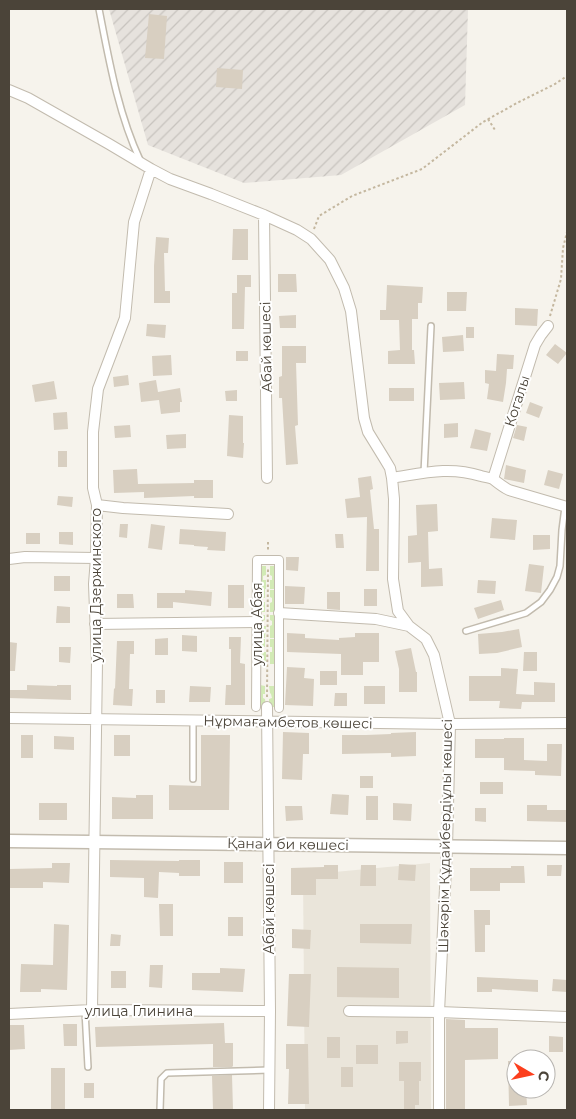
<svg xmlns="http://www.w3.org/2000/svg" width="576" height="1119" font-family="Montserrat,sans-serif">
<defs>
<pattern id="industrial-furrows" width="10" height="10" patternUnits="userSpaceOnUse" patternTransform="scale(1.25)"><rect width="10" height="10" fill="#e6e2dd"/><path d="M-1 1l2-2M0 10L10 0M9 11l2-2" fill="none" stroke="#c7c3be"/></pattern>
</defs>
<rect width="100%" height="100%" fill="#f6f3ec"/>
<path fill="#eae5da" d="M430,863L431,1110H305L303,875Z"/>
<path fill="url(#industrial-furrows)" d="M109,9H468L465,105L341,175L244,183L148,145Z"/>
<path fill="#d2eab5" d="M260,566H266V575L263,576V580H266V589H260Z
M270,566H276V589H270V580H272V576L270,575Z
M260,589H265V598H263V602H265V612H260Z
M270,590H276V612H270V603L272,602V598L270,597Z
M260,615H265V620L263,621V626H266L265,638H260Z
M270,615H276V638H270V626L272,625V621L270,620Z
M260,639H265V647H263V652H266V664H259Z
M270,639H276V664H270V652H272V647H270Z
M260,685L265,686V694H263V698L265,699L266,707L259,708Z
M269,686H276L275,707H269V699L272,698L271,694L270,693Z"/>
<path fill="#d8cfc1" d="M149,14L167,16L164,59L145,58Z
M217,68L243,70L242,89L216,87Z
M233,229H248V260H232Z
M156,237L169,238L168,253H164L165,291H170V303H154V266Z
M278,274H296L297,292H278Z
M237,275H251V287H245L244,329H232V293H237Z
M387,285L423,287L422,303H418V319H412V350H414L415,364H388V351L400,350L399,320H380V310H386Z
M447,292H467L466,311H447Z
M515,308L538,309L537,326L515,325Z
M296,315V328H280L279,316Z
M147,324L166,325L165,338L146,336Z
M466,327H474V338H466Z
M463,335L464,351L443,352L442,337Z
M555,344L567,353L558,364L546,355Z
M282,346H306V363H296L298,425L295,426L298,464L286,465L282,398H279V377L282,376Z
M236,351H248V361H236Z
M497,354L514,355L513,369H507L506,383L503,402L487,399L489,384L485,383V370L496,371Z
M171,355L172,375L153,376L152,356Z
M128,375L129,385L114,387L113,377Z
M156,380L158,392L180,388L182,402H180V412L161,414L159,400L141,402L139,383Z
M54,381L57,399L35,402L32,385Z
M464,382L465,399L440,400L439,383Z
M389,388H414V401H389Z
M237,390V401H226L225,391Z
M530,402L543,407L539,418L526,413Z
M67,412L68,429L54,430L53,413Z
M229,415L243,416V443H244L243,458L227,456Z
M458,423V437L444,438V424Z
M130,425L131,437L115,438L114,426Z
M517,425L527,427L524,441L513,438Z
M475,429L491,433L487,451L470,448Z
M186,434V448L167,449L166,435Z
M58,451H67V467H58Z
M506,465L526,470L524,483L504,479Z
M137,469L138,484L194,483V480H213V498H194V496L144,498V492L114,493L113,470Z
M548,470L563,474L559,489L544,485Z
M371,476L373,489L370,490L374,529H379V571H366L367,517L347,518L345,499L360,497L358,478Z
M58,496L73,497L72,507L57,505Z
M437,504L438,531L428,532L429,569L442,568L443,586L421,587V562L408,563V536L417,535L416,505Z
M492,518L517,520L515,540L490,538Z
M120,524H128L127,538L119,537Z
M151,524L165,526L162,550L148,548Z
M180,529L226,532L225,551L207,550L208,547L194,546V545L179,544Z
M59,532H73V545L59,544Z
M26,533H40V544H26Z
M335,534H343L344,548H336Z
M533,535H550V549L533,550Z
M286,557H299L298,571L286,570Z
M529,564L544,566L541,593L525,591Z
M54,576H70V591H54Z
M478,580L496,581L495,594L477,593Z
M228,585H244V608H228Z
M285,586L305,587L304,604H285Z
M364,589H377V606H364Z
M185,590L212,592L211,606L173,602V608H157V593H185Z
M327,592H340V610L327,609Z
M117,594H133L134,608H117Z
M501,600L504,610L478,619L474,608Z
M57,606L70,607V623H56Z
M519,629L522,647L497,653L479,654L478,634L502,632Z
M287,633L305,634V638L339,640V638L355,637V633H379V662H363V675H341V654L287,652Z
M182,635L197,636V652L182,651Z
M229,637H241L240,663L245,664V705H225L226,685H231V649H229Z
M168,638V655H155V639Z
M117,641H134V654H130L129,689H133L132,706L113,705L114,688L115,689Z
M9,642L17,643L15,671H9Z
M59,647H71L70,663L59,662Z
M411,648L416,672H417V692H399V669L395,651Z
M524,652H537V671H523Z
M287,667L305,668L304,678L314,679L313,706L285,705Z
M501,668L518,669L516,694L534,695V682L555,683V702H522L521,709L499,708L500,701H469V676H501Z
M320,671H337V685H320Z
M27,685L57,686V685H71V700L9,698V690H27Z
M190,686L211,687L210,702H189Z
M364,686H385V704H364Z
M156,690H165V703H156Z
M335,693H347V706H334Z
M283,732L309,733V754H303L302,780L282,779Z
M416,732V756L391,757V753L342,754V735H366L391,734V733Z
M21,735H33V758H21Z
M114,735H130V756H114Z
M201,735H230L229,810H169V785L201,786Z
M54,736L74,737V750L54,749Z
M504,738H524V760L547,761V744H562L561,776L535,775V771L504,770V758H475V739H504Z
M360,776H373V788H360Z
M480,782H503V794H480Z
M332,794L349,795L348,815L330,814Z
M136,795H153V819H112V797L136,798Z
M366,796H378V820H366Z
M39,803H67V820H39Z
M393,803L412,804L411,821L393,820Z
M527,805H547V810H567V822L527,821Z
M285,806H302L303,820L286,821Z
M475,808H486V822L475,821Z
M110,860L179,861V860H200V876H179V873L159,872L158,898L144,897V878L110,877Z
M224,862H243V883H224Z
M52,863H70L69,883L43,882V888H9V869L52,868Z
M399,864L416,865L415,881L398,880Z
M324,865H338V879H316V895H291V868L324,867Z
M361,865H376V886H360Z
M547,865H562L561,876H547Z
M511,866H524L525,883H500V891H470V868H511Z
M159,904H173V936H160Z
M474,910H490V925H485V952H475Z
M228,917H243V936H228Z
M54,924L69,925L67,990L41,989V992H20L21,964L53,965Z
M360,924H412L411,944L360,943Z
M292,929L311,930L310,949L292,948Z
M111,934L121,935L120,946H110Z
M150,965H163L162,988L149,987Z
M337,967L399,968V998L337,997Z
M220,968L245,969L243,992L192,990V973H220Z
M111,971H126V988H111Z
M289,974H311L309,1027L287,1026Z
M477,977L538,980V992L492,989V992H477Z
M553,979L567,980V992L552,991Z
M446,1019L465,1020V1028H498V1059L465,1060V1110H446Z
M224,1023L225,1043H233V1066L232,1067H213V1044L96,1047L95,1027Z
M63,1024H77V1046H64Z
M9,1025H24L25,1049L9,1050Z
M396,1031H408V1043L396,1044Z
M549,1036L563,1037V1052H549Z
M327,1037H340V1058H327Z
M286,1044H308L309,1104H288L289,1069H286Z
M356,1045H378V1064H356Z
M508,1061H516V1089H526L527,1105L509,1106Z
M399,1062H421V1081H419V1105H415V1110H404V1081H399Z
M341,1067H353V1087H341Z
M51,1068H65V1110H51Z
M232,1075L233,1110H213L212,1076Z
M84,1083H94V1098H84Z"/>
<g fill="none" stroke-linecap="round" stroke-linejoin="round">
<defs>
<path id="service" d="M99,9C109,60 118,113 140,160
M424,473L431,326
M466,631L526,613L541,602L550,590L557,577L560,566L562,530L565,507
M193,721V779
M85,1011L88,1067
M160,1110L161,1079L167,1073L269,1070"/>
<path id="pedestrian" d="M256,707L257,560H279V708"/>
<path id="minor" d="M9,90L28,98L109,144L151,169L170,179L211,194L264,215L297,230L311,239L330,260L344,288L351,311L364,418L368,432L384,458L390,468L392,478L394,499L393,579L398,611L409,626L426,639L434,655L450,724L447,847L439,1012V1110
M264,215L267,478
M392,478C424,473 449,466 481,476C485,477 490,478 493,479C498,483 503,487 509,490L567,507
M493,479L535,345L541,335L548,326
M97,505L123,508L228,514
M9,559L25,557L96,558
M279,613L376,619L409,626
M95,624L257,622
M267,707L270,1011L269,1110
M9,718L450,724L567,723
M92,1010L97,662L94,584L96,558L97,505L93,488V432L98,389L125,318L134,222L151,169
M349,1011L439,1012L567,1017
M9,1014L92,1010L270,1011"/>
<path id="tertiary" d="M9,841L567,848"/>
</defs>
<use href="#service" stroke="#c2bbae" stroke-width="8"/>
<use href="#pedestrian" stroke="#c2bbae" stroke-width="10"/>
<use href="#minor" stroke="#c2bbae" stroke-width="12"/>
<use href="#tertiary" stroke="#c2bbae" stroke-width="15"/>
<path stroke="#c4b79f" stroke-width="2" stroke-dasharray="2.5 2.5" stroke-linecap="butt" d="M488,119L495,130
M314,229L319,216L352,196L422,169L483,122L517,103L555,84L567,76
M550,316L561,279L563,248L567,232
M268,542V552
M267,697L268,569"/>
<use href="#service" stroke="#fff" stroke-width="5"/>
<use href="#pedestrian" stroke="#fff" stroke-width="8"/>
<use href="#minor" stroke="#fff" stroke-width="10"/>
<use href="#tertiary" stroke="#fff" stroke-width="12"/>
</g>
<g text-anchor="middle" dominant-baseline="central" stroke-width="4" stroke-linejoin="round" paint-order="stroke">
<g font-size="14" fill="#4b4439" stroke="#fff">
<text transform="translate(266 347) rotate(-91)">Абай көшесі</text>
<text transform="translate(517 401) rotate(-72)">Когалы</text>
<text transform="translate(96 585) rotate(-90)">улица Дзержинского</text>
<text transform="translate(257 624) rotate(-90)">улица Абая</text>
<text transform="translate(288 722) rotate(1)">Нұрмағамбетов көшесі</text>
<text transform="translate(445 836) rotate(-89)">Шәкәрім Құдайбердіұлы көшесі</text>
<text transform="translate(288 844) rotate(1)">Қанай би көшесі</text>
<text transform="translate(269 909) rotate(-90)">Абай көшесі</text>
<text x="139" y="1011">улица Глинина</text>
</g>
</g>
<rect width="576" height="1119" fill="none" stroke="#4b4439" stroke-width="20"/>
<g transform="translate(531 1074) rotate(99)"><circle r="24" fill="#ffffff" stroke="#b7b4b0"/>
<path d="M0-4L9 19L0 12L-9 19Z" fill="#fc3f1d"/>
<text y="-8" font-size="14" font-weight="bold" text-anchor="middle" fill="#4b4439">С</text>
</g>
</svg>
